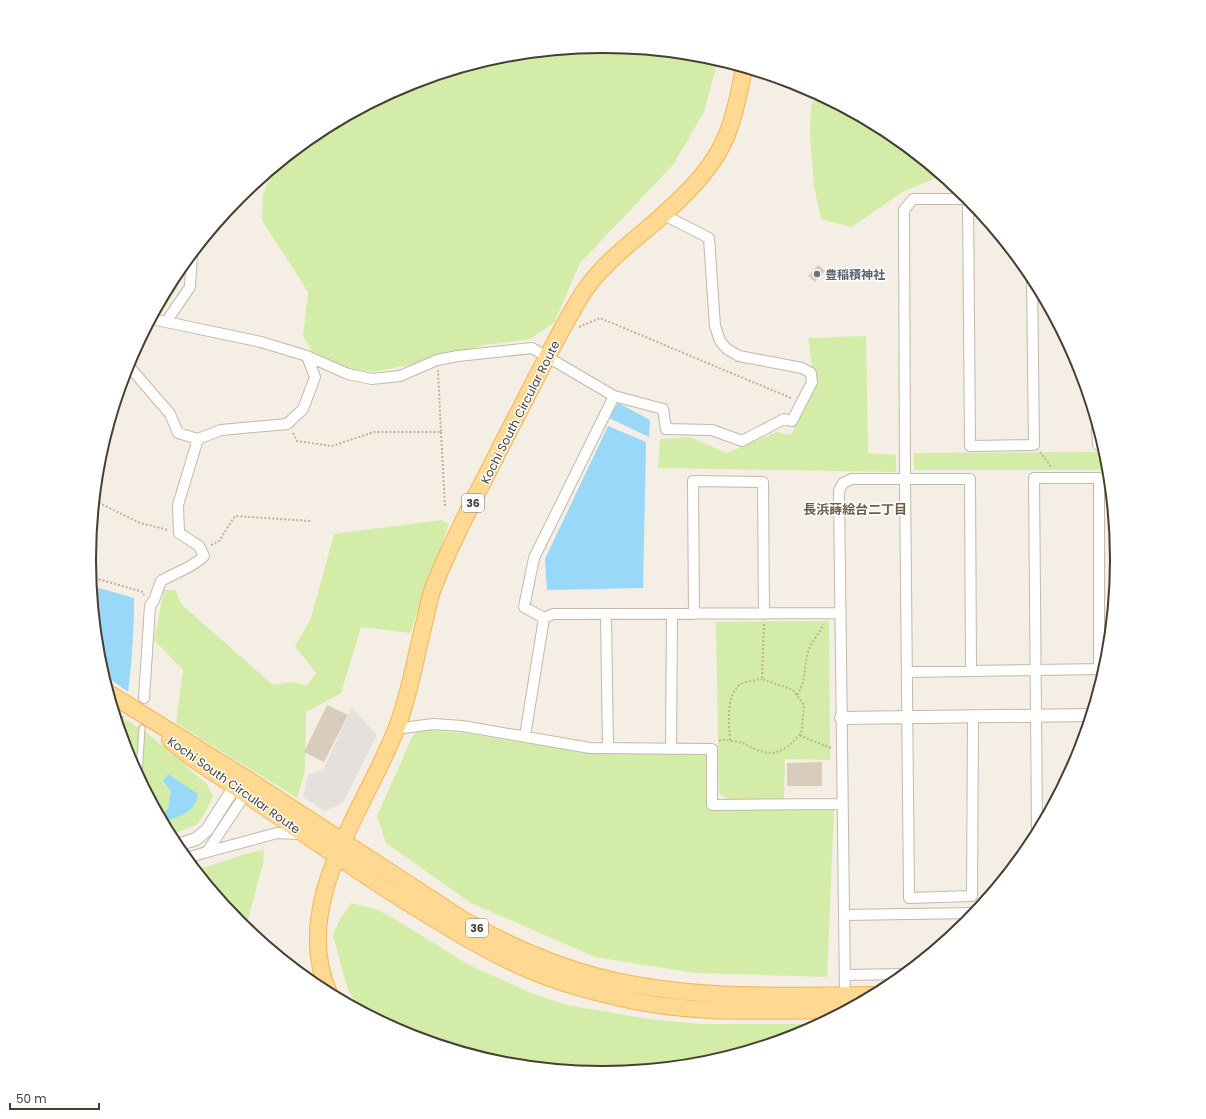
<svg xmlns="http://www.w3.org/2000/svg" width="1206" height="1119" font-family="Poppins,'Noto Sans JP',sans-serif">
<rect width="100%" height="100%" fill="#f4eee4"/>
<path fill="#d3eda8" d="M603,46L703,56L718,60L704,112L673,165L580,263L554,323L530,339L485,345L427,361L374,372L343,368L317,360L303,336L308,292L262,220L263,195L272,170L318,132L407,85L503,56Z
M817,95L888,133L942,176L904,191L851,227L821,219L814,186L810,135L811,106Z
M180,269L177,288L160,315L155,314Z
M866,336L868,453L896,455V472L658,468L660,439L690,437L727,453L777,432L791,435L815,388L808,338Z
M1104,452L1108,470H914V453Z
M441,520L449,524L410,633L361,627L341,693L306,712L305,771L297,798L176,723L183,670L154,640L164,590H175L181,604L273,685L291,682L307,685L316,673L295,646L311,618L334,534Z
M829,621L830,760L785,759L784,799L728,800L719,793L716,622Z
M116,714L146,732L207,784L213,797L198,824L171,835L129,756Z
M423,729L471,734L586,753L707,754L709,810H834L827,977L695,973L595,957L471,903L386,843L377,816L413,735Z
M264,850L263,863L246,927L197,870L245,854Z
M351,903L378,910L395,919L469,965L531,993L567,1005L648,1019L701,1024H817L799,1034L703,1063L603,1073L503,1063L406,1034L358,1008L347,987L333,936L338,923Z"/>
<path fill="#e4e1dd" d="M352,708L377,735L342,804L324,811L303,797L308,775L323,770Z"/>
<path fill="#99d8f8" d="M618,403L650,420L649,437L609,418Z
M608,426L646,442L643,588L547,590L545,559Z
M92,586L134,598C134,638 131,679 124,718L117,719L99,659Z
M168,774L198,794C196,811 179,818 164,821L160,815L168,809L171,791L163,781Z"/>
<path fill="#f4eee4" d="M104,675L130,693L126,718L115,711Z"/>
<path fill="#daccbb" d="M818,265L825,271L815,282L808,276Z
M327,705L348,715L324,762L304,752Z
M822,762V786H787V763Z"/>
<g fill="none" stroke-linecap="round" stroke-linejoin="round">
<defs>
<path id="service" d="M139,775L142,728"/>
<path id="minor" d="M968,199H913L904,210L905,479H970L971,671
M968,199L970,446L1034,445L1032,277
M152,319L261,342L307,356L348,374L372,379L400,376L437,360L458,356L532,348L614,396L534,558L524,607L544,618
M166,322L190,287L192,255
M128,365L170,414L178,433L198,439
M614,396L663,409L666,429L712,430L742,441L784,419L792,421L812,382L811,373L802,368L739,356L727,349L720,341L715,326L709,238L664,215
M1097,429L1098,445H1102
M694,614L693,481L763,482L764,614
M606,615L608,748
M907,672L1104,669
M144,698L150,606L154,600L161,581C174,573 194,567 204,556L199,546L179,533L178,505L198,439L221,430L287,424L303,409L315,377L307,356
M396,729L433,724L462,726L590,748L712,749V805L842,804
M525,736L544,618L553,614L840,613
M671,748L672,614
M1037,832L1034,478H1099V669
M207,852L277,833L300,834
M187,858L207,852L246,793V789
M844,915L974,913
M845,975L903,974
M845,995L839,491L843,483L852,479H905L909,898L972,896L973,716"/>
<path id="tertiary" d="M841,718L1090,715
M177,845L196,839L207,830L235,786L242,782"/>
<path id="primary" d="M110,694L247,779L465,921C506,944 549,964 595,976C685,1000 779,996 872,995
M170,740L189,756C259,802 327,851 397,896C439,922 481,949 527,969C561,984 598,993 634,1001C703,1015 775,1010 845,1010
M329,993C289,904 366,808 397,727C411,691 416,653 426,616C428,606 430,595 434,586C453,537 479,491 502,444C528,395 552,344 581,296C598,269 623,249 647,229C678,202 715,170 729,129C736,110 740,89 744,68"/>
</defs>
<use href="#service" stroke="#c4b8a9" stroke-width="7"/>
<use href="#minor" stroke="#c4b8a9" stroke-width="12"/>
<use href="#tertiary" stroke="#c4b8a9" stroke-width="14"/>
<use href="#primary" stroke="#f1b755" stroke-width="18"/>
<path stroke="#c4b095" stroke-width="2" stroke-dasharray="2 2" stroke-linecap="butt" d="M579,327L600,318L791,398
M441,432L445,507
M293,433L297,441L332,446L374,432H441L438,370
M1040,452L1052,468
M1103,468L1107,463
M95,501L140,523L168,530
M211,545L219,541L235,516L310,521
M91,577L143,592L144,595
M764,624L762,679L793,690L804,705L801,736L831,748
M797,695C807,681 803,666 809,649C812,640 820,634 823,624
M730,740C729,724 725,691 743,683C749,681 756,680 762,679
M719,741C724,739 727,740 732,741C745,742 746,746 757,750C777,758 788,748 800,734"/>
<use href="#service" stroke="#fff" stroke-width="5"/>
<use href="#minor" stroke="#fff" stroke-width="10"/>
<use href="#tertiary" stroke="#fff" stroke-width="12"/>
<use href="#primary" stroke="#ffd892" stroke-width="16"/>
</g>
<circle fill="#6b7280" stroke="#fff" stroke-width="1.5" cx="817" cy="274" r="4"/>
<g text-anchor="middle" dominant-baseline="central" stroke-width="3" stroke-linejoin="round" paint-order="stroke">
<g fill="#fff" stroke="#7e7870" stroke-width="1">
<rect x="462" y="494" width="22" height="18" rx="3"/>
<rect x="466" y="919" width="22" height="18" rx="3"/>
</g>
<g font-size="11" font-weight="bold" fill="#473e33">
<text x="473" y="503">36</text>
<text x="477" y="928">36</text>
</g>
<g font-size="12" font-weight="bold" fill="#5b616d" stroke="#fff" text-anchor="start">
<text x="825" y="274">豊稲積神社</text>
</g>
<g font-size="12" fill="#473e33" stroke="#fff">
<text transform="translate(520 412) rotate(-63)">Kochi South Circular Route</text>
<text transform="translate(234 785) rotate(35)">Kochi South Circular Route</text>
</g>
<g font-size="13" font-weight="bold" fill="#6b5b49" stroke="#fff">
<text x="855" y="509">長浜蒔絵台二丁目</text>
</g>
</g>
<path d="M0 0H1206V1119H0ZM602 53H604A506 506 0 0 1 1110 559V560A506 506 0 0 1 604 1066H602A506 506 0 0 1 96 560V559A506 506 0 0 1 602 53Z" fill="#fff" fill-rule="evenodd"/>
<path fill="none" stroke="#473e33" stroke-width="2" d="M602 53H604A506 506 0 0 1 1110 559V560A506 506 0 0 1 604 1066H602A506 506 0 0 1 96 560V559A506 506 0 0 1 602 53Z"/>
<path d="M10 1103v6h89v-6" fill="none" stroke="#473e33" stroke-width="2"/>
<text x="16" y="1103" font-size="12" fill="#473e33" stroke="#ffffff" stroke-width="3" paint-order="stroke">50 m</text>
</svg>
